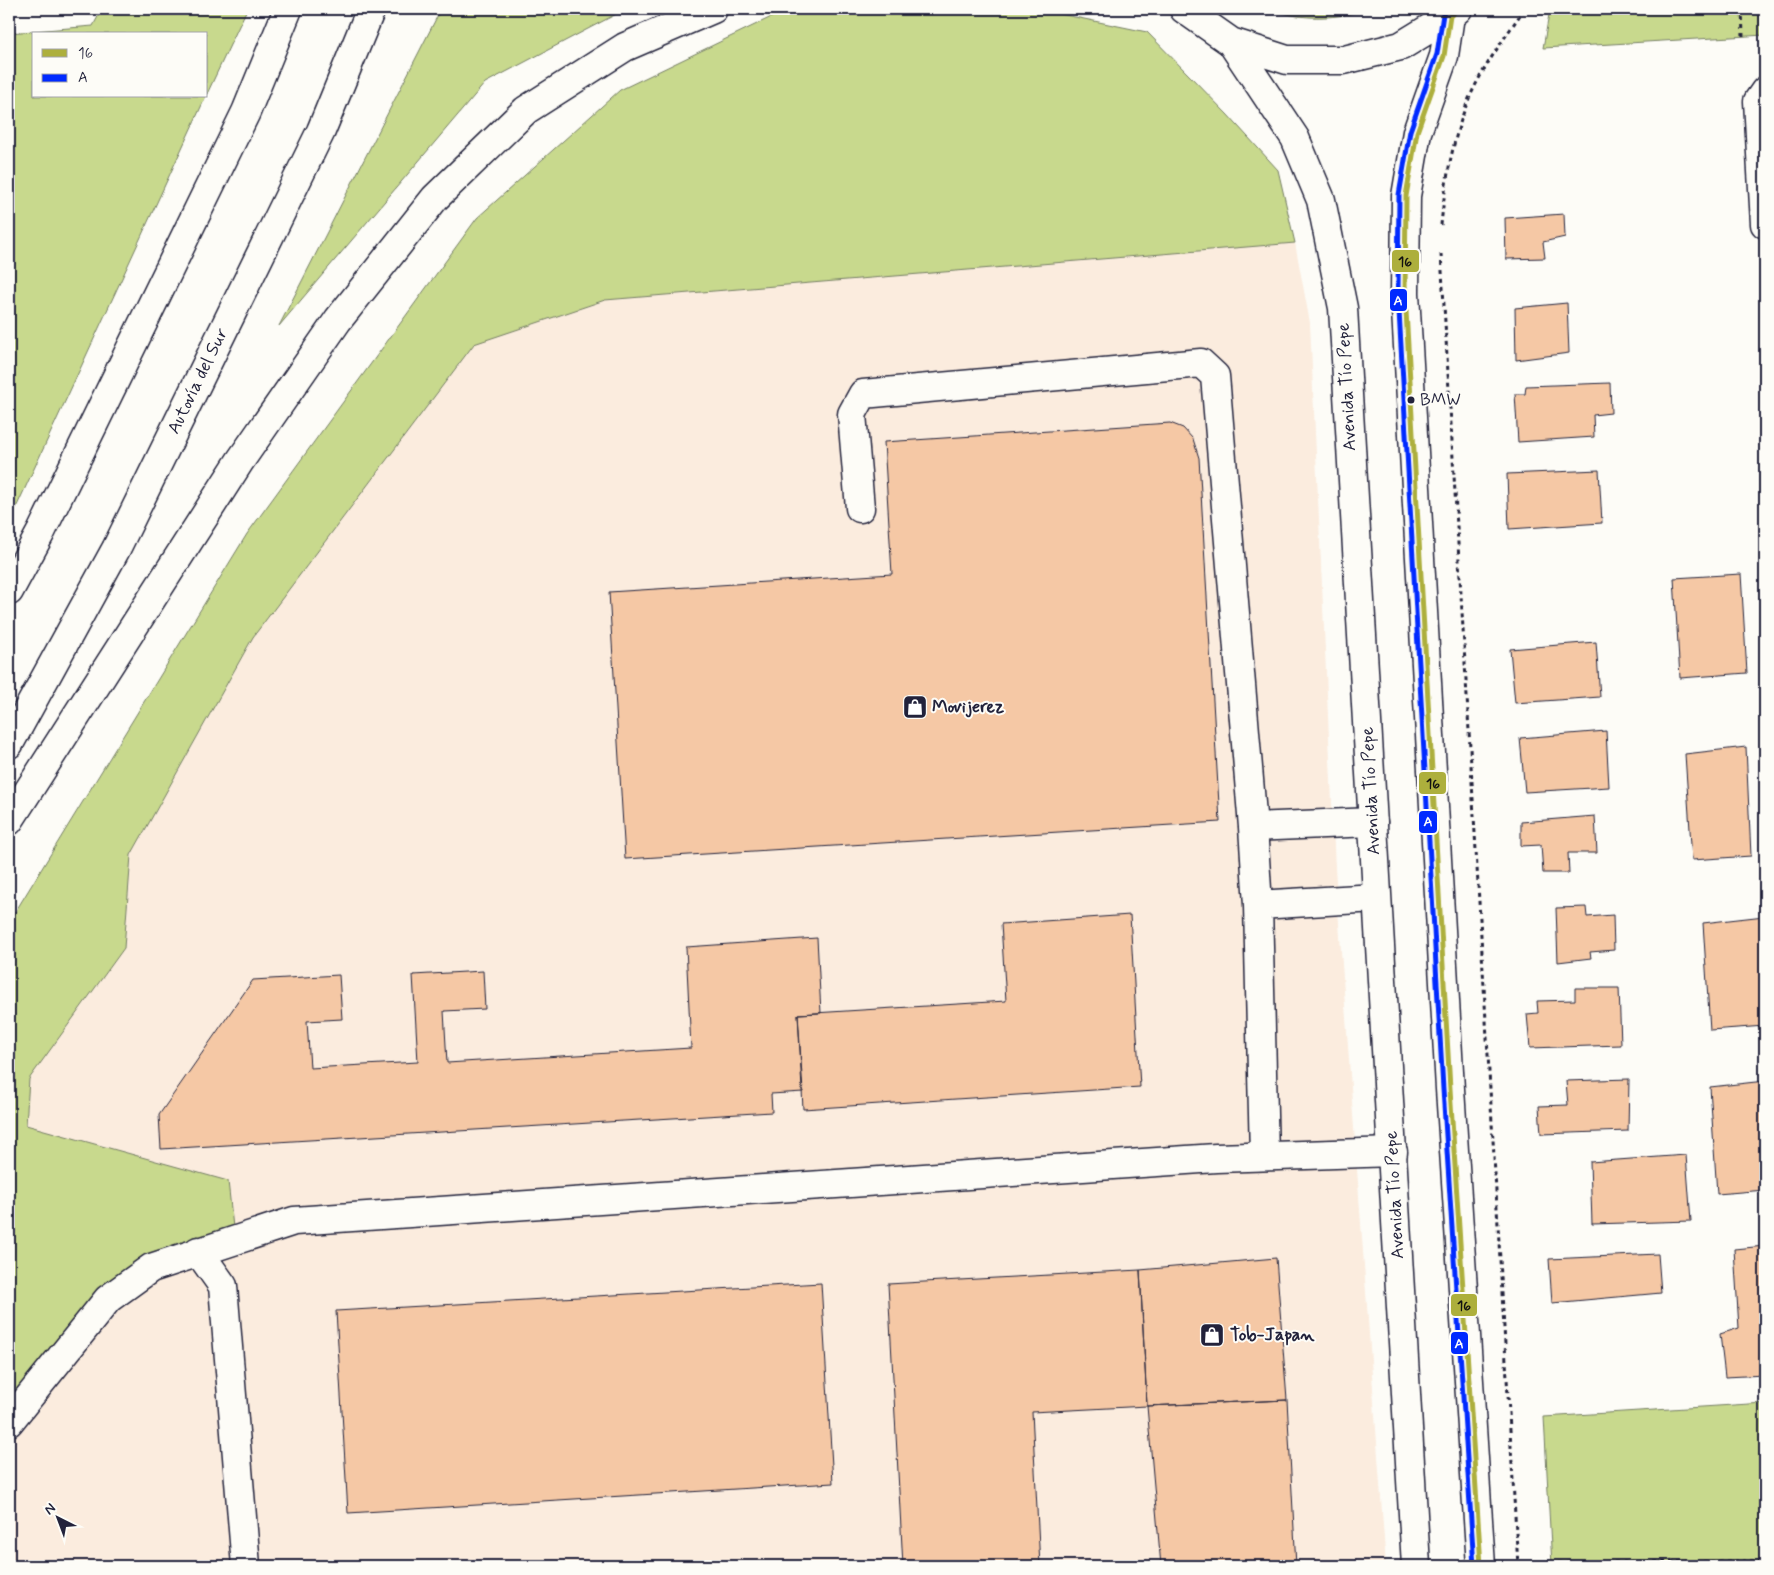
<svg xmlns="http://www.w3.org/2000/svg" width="1774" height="1575" font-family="Mynerve,sans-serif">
<rect width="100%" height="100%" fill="#fdfcf7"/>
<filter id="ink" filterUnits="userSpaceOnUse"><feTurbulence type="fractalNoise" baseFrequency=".02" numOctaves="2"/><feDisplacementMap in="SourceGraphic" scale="10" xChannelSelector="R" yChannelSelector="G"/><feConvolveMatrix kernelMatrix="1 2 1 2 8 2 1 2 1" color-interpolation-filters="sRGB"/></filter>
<g filter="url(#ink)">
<path fill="#fbecde" d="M1295,243L1310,323L1335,868L1386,1566H9V1429L40,1149L26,1125L29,1079L112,948L124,947L131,855L253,637L474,344L605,300Z"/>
<path fill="#c8d98d" stroke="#757e64" d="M102,9H247L206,96V34H34V96H206L9,523V33L93,26Z
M441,9H626L485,83L279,326Z
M820,9H1036L1147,32L1227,114L1278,170L1295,243L605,300L474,344L253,637L131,855L124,948L29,1079L26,1125L228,1181L235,1246L194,1256L111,1303L9,1429V922L247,534L477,218L620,90L786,10Z
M1267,9H1372C1333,19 1307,21 1267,9Z
M1550,9H1765V35L1543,48Z
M1765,1403V1566H1552L1544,1417Z"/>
<path fill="#f5c8a5" stroke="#22223b" d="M1564,214L1565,237L1543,242L1545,258L1506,259L1505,218Z
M1567,303L1569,353L1516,360L1515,308Z
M1610,383L1611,413L1593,415L1594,437L1518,442L1515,394H1525L1526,386Z
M1170,423L1183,428L1193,439L1199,458L1220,822L625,859L609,592L892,574L884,442Z
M1599,470L1602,523L1509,529L1507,474Z
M1741,574L1747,673L1680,678L1674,578Z
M1596,642L1600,697L1515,703L1510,649Z
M1606,731L1609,787L1525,792L1520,738Z
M1746,747L1751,856L1692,860L1685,754Z
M1595,816L1597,853H1568L1569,873H1543L1541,845L1521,846V822Z
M1586,907L1587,917L1613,915L1614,950L1590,952L1591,958L1558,962L1556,908Z
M1130,915L1140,1087L803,1109L798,1014L1006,1001L1001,924Z
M1764,916L1765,1026L1710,1030L1703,923Z
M817,938L821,1013L798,1014L803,1092L771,1094L772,1112L161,1149L159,1115L253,980L339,975L342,1019L307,1021L310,1068L418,1062L413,975L483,971L485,1009L444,1011L447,1063L691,1048L686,947Z
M1575,988H1619L1621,1045L1530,1048L1527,1014L1538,1013L1537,1001L1575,1000Z
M1629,1079L1628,1131L1541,1134L1539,1106L1568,1105L1566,1081Z
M1765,1081V1190L1717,1194L1710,1087Z
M1686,1155L1691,1221L1592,1224L1590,1162Z
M1765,1246V1375L1725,1377L1720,1334L1739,1328L1734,1249Z
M1658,1254L1661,1293L1552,1303L1549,1259Z
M1276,1258L1287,1400L1147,1406L1140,1270Z
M1140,1270L1147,1406L1032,1412L1040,1566H903L888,1284Z
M821,1283L833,1483L348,1513L336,1311Z
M1287,1400L1296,1566H1161L1147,1406Z"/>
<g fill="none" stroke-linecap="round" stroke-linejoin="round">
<defs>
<path id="minor" d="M1765,91L1758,101L1765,224
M860,508L852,414L863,394L1201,363L1215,376L1253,827L1258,905L1264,1156
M1253,827L1373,822
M1258,905L1376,898
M198,1251L223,1286L246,1566
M9,1422L108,1299L151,1268L294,1221L1216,1158L1393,1152"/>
<path id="major" d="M1184,9L1231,42L1287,60H1344L1401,46L1450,16L1458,9
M1450,16L1444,56L1417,132L1406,196L1405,293L1450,1089L1481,1566
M1231,42L1295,138L1321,200L1343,308L1416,1566"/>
<path id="highway" d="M9,591L41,532L246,112L288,9
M9,744L116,549L321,131L371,9
M9,821L240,461L338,320L435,198L526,110L625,47L713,9"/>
</defs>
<use href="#minor" stroke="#22223b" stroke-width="31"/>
<use href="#major" stroke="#22223b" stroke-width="31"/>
<use href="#highway" stroke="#22223b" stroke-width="31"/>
<path stroke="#22223b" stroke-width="3" stroke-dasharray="4 4" stroke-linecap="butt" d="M1742,9L1743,36
M1441,225C1445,184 1452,140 1468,101C1482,68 1504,39 1524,9
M1441,254L1518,1566
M1518,1563L1765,1561"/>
<use href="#minor" stroke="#fdfcf7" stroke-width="28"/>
<use href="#major" stroke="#fdfcf7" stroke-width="28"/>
<use href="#highway" stroke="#fdfcf7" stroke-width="28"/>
<defs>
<path id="bus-1" d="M1458,9L1450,16L1444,56L1417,132L1406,196L1405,293L1450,1089L1481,1566"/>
<path id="bus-2" d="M1447,9L1443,14L1437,54L1410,131L1399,195L1398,293L1443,1089L1474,1566"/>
</defs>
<use href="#bus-1" stroke="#fdfcf7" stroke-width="9"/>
<use href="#bus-2" stroke="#fdfcf7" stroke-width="9"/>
<use href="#bus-1" stroke="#adaf3c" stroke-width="5"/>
<use href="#bus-2" stroke="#002aff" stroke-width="5"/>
</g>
</g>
<defs>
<symbol id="shop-square" viewBox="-11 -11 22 22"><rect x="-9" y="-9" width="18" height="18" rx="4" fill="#22223b" stroke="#fdfcf7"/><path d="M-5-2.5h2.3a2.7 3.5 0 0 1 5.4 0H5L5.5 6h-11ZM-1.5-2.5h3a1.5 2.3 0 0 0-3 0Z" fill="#fff"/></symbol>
</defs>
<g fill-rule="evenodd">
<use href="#shop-square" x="901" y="693" width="28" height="28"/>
<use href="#shop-square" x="1198" y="1321" width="28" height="28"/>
</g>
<circle fill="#22223b" stroke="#fdfcf7" stroke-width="2" cx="1411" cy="400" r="4.5"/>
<g text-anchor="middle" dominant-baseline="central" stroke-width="4" stroke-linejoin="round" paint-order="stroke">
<g font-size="17" fill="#22223b" stroke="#fdfcf7" text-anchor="start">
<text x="1420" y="400">BMW</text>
</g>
<g font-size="18" fill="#22223b" stroke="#fdfcf7">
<text transform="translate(198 381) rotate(-64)">Autovía del Sur</text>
<text transform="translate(1347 387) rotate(-93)">Avenida Tío Pepe</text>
<text transform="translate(1371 791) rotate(-93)">Avenida Tío Pepe</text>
<text transform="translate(1395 1195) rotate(-93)">Avenida Tío Pepe</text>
</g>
<g font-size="18" font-weight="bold" fill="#22223b" stroke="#fdfcf7" text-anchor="start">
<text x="932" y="707">Movijerez</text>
<text x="1230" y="1335">Tob-Japan</text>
</g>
</g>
<g stroke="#fdfcf7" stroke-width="2">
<rect x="1391" y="249" width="29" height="24" rx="5" fill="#adaf3c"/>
<rect x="1389" y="288" width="19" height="24" rx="5" fill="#002aff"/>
<rect x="1418" y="771" width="29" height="24" rx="5" fill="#adaf3c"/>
<rect x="1418" y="810" width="20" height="24" rx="5" fill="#002aff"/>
<rect x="1450" y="1293" width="28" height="24" rx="5" fill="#adaf3c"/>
<rect x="1450" y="1331" width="19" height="24" rx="5" fill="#002aff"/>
</g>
<g font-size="14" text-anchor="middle" font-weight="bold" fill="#fff">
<text x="1398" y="305">A</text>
<text x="1428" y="826">A</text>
<text x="1459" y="1348">A</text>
</g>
<g font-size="14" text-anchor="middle" font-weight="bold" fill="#111">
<text x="1405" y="266">16</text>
<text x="1433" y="788">16</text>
<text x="1464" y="1310">16</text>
</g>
<rect width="1774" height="1575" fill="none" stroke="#fdfcf7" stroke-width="30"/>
<rect x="15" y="15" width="1744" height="1545" fill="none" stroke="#22223b" stroke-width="2" filter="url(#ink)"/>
<rect x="32" y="32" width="175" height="65" fill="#fdfcf7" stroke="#a5a5ac"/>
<rect x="42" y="49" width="25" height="8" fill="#adaf3c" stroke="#a5a5ac"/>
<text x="78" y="58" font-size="15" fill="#22223b">16</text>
<rect x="42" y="74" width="25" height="8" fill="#002aff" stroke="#a5a5ac"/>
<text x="78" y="82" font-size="15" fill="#22223b">A</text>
<g transform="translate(58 1518) rotate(318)" stroke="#fdfcf7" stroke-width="4" paint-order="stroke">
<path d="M0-4L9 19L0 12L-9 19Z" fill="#22223b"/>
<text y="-8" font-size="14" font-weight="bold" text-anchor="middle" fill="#22223b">N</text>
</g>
</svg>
